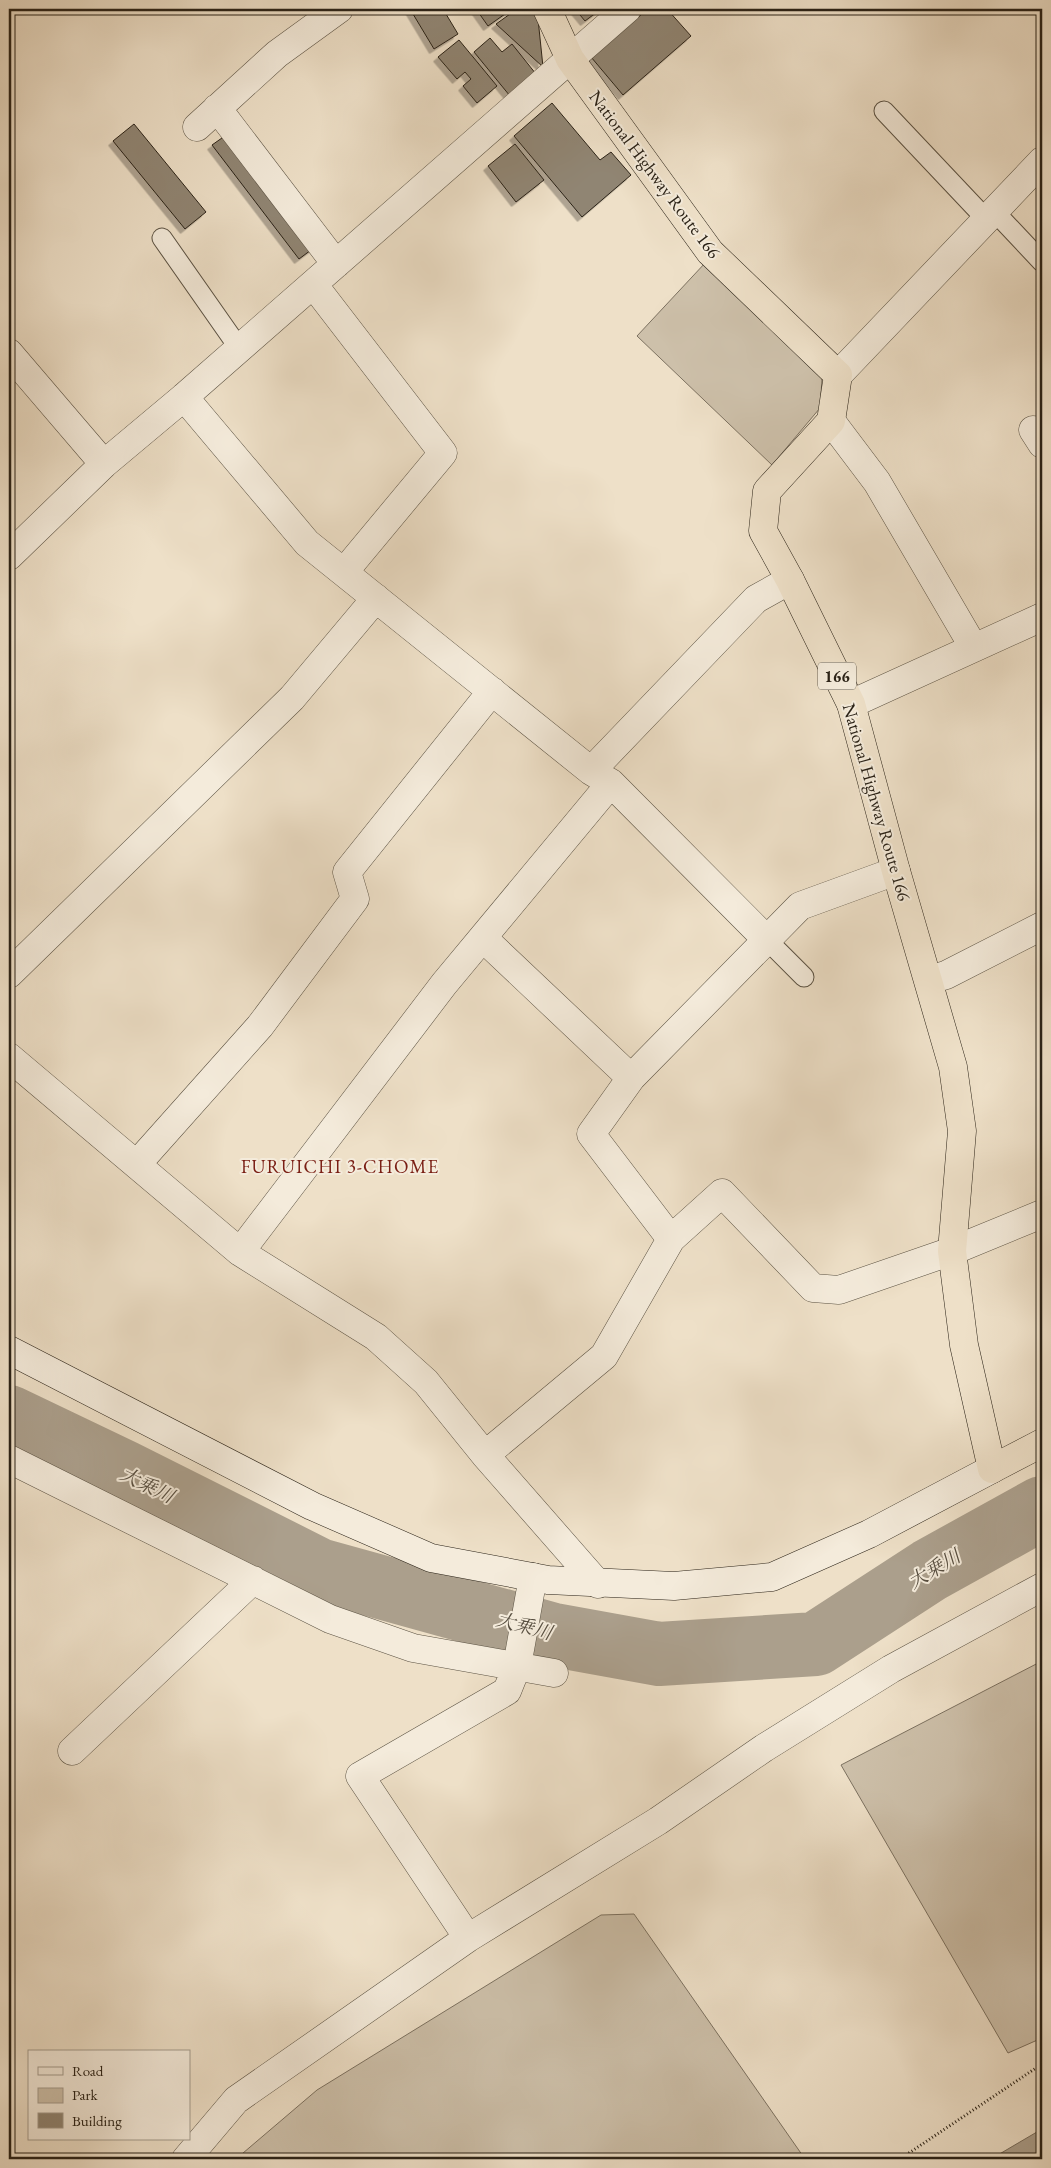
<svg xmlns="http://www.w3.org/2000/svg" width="1051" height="2168" font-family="'EB Garamond','Noto Serif JP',serif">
<defs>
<filter id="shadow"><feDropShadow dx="-4.5" dy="4.5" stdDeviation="0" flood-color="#0004"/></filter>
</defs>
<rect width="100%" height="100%" fill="#eee0c8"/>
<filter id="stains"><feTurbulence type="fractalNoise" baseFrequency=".004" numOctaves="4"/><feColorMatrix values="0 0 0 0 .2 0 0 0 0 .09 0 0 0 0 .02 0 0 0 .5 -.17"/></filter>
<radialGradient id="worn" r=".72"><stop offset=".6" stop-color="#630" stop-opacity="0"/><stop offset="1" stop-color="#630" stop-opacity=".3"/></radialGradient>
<path fill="#cdc0aa" stroke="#7c7160" d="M706,262L822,379L820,408L772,465L637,336Z
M1042,1661V2038L1008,2053L841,1765Z
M634,1914L805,2159H236L317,2090L601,1915Z"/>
<path fill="#ab9f8c" stroke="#776d5d" d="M1042,2129V2159H991Z"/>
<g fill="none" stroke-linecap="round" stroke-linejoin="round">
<path stroke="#ab9f8c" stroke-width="64" d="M9,1417L124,1472L319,1570L554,1635L659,1654L816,1644L930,1570L1042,1508"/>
</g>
<path fill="#908573" stroke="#2a2217" filter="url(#shadow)" d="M410,9H443L458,34L434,49Z
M476,9H512L488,26Z
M517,9H537L543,67L496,24Z
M575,9H601L585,21Z
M648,9H667L691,36L623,95L591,57Z
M490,38L502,52L512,44L536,74L510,96L474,52Z
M459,40L497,86L477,103L463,86L471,79L465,72L457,79L438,57Z
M552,103L600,160L611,152L631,175L582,217L514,136Z
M134,124L206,212L185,229L113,141Z
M229,133L315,247L299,259L212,145Z
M515,144L544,180L516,202L488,166Z"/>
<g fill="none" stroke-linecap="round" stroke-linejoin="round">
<defs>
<path id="lane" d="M884,111L986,219
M994,211L1042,262
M162,238L239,348
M766,939L804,977"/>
<path id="street" d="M217,108L336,264
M197,127L277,54L339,9
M313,284L443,453L344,572
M9,353L104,464
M838,375L1042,161
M184,397L307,543L591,771L611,783L444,984L240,1252
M831,421L877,482L974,648
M1033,430L1042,444
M9,556L104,464L184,397L627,9
M851,704L1042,617
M591,771L756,599L790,580
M611,783L766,939
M483,938L631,1078
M9,974L292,698L376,598
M929,980L946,975L1042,926
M9,1057L240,1252L376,1337L426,1382L485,1455L598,1584
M137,1164L260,1026L355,899L347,872L492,691
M671,1239L591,1134L631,1078L800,906L896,871
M485,1455L604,1356L671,1239L722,1193L813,1288L839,1290L952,1251L1042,1214
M9,1459L330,1619L413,1648L554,1673
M72,1751L253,1580
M468,1938L360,1776L507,1691L517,1666L533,1577
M186,2159L236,2100L468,1938L658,1821L764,1748L891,1669L1042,1587"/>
<path id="secondary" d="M9,1350L312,1506L431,1558L548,1580L674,1586L772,1577L869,1534L992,1469"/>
<path id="highway" d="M547,9L570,59L710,252L838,375L831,421L767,491L763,531L790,580L851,704L896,871L953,1067L962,1131L952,1251L964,1345L992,1469L1042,1443"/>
</defs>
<use href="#lane" stroke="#5b5243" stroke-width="21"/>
<use href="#street" stroke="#5b5243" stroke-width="29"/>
<use href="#secondary" stroke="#2a2217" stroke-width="29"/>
<use href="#highway" stroke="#2a2217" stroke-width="29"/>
<path stroke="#2a2217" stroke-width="3" stroke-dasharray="1 2.5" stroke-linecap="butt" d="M900,2159L1042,2064"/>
<use href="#lane" stroke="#f4ebdb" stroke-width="19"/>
<use href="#street" stroke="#f4ebdb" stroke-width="28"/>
<use href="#secondary" stroke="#f4ebdb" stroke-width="28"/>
<use href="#highway" stroke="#eee0c8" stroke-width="28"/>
</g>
<g text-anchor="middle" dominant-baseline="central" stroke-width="4" stroke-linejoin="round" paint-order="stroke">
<rect fill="#f4ebdb" stroke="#675e52" stroke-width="1" x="818" y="662.5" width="38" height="27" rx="4"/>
<g font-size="16" font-weight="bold" fill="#2a2217">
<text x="837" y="676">166</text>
</g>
<g font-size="18" fill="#2a2217" stroke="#f4ebdb">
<text transform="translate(655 174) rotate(53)">National Highway Route 166</text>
<text transform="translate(877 802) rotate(74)">National Highway Route 166</text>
</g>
<g font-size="19" letter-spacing="1" fill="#7a1f14" stroke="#f4ebdb">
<text x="340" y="1166">FURUICHI 3-CHOME</text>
</g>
<g font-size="19" font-style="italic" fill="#574e40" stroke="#f4ebdb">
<text transform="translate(147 1485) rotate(26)">大乗川</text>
<text transform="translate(934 1569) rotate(-31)">大乗川</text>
<text transform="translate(524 1626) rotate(15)">大乗川</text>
</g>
</g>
<rect width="1051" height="2168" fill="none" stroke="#eee0c8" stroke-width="30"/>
<rect x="10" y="10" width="1031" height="2148" fill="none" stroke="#2a2217" stroke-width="2.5"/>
<rect x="15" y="15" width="1021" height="2138" fill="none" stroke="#2a2217"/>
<rect x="28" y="2050" width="162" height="90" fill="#f4ebdb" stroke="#a39b8d"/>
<rect x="38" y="2067" width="25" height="8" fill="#f4ebdb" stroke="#a39b8d"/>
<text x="72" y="2076" font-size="15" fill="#2a2217">Road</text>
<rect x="38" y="2088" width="25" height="15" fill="#cdc0aa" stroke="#a39b8d"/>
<text x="72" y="2100" font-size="15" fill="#2a2217">Park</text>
<rect x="38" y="2113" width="25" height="15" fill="#908573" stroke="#a39b8d"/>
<text x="72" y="2126" font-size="15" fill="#2a2217">Building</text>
<rect width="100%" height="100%" filter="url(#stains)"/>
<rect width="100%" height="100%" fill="url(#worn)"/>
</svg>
